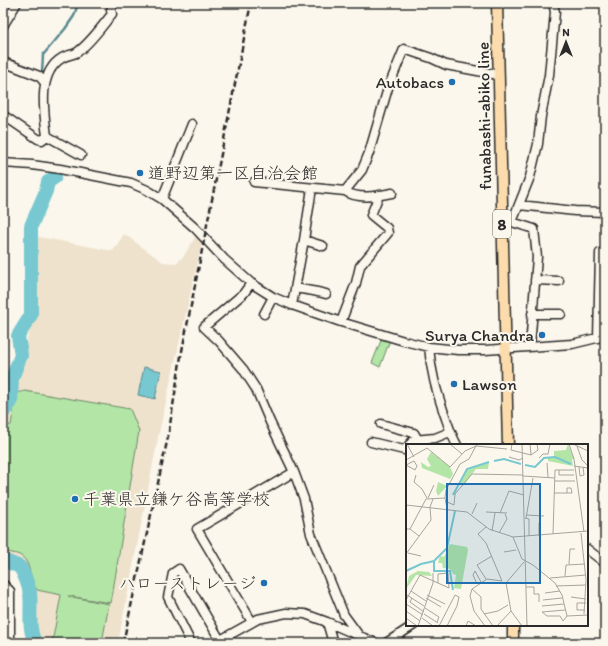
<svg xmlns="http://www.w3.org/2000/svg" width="608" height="646" font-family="Itim,'Klee One',sans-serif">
<rect width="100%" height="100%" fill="#fbf7ec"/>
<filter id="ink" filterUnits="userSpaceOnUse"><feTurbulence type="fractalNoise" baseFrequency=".025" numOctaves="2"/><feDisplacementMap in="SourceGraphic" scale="8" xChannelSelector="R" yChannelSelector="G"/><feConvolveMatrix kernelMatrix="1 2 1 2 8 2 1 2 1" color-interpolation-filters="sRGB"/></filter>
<g filter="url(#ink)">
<path fill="#eee2cd" d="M124,234L163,262L176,263L183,257L196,236L202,242L159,433L118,643H39L34,635L32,593L28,578L22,570L3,565V420L7,416L20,370L34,310L36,278L34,236L113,251Z"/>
<path fill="#b2e5a6" stroke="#6e8868" d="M382,338L390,340L380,367L372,363Z
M25,391L130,409L139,431L111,603L68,596L109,604L102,643H52L61,595L37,590C29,581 32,563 21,556C17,553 9,553 3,551V426L11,425L16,393Z"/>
<path fill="#77c8d0" stroke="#59898e" d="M144,367L161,371L155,399L138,395Z"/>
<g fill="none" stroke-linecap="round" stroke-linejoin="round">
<path stroke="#59898e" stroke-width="2.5" d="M42,73L43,55L65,29L74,16L78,3"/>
<path stroke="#77c8d0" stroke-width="14" d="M3,413L11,400L12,378L21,355L18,336L31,315V226L46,191L48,182L55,177
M3,560L20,567C25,576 28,583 30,593C32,609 27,630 36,643"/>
<defs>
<path id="minor" d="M3,26L17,3
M3,62L39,76L45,83
M3,115L38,139L42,140L47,136C44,112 37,73 62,58C66,55 72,55 76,53C89,45 102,26 112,14L111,10L113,3
M47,136L81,155
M3,163L32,165L60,169L131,183L147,190L162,199L195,228L224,259L251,283L273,297L292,305L341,322L404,341L429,347L458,350H485L572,344L605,336
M254,182L345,191C358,200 377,196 392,193
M345,191L362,170L369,153L388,88L404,49L431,58L446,65L499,75
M162,199L192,124
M519,205L575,211L605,212
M507,222H512L534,229L537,257L530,347
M512,222L530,177L538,144L541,116L549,75L555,12L553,3
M304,240L323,246
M535,280L559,281
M251,283L244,293L204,327L219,341L243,369L256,389L270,422L294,472L304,499L311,534L344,615L360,637
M295,288C306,290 316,291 326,294
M292,305L304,240L312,188
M264,314L273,297
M532,314H561
M341,322L356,283L360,266L388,233L387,228L371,215L379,195
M598,338L600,253
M429,347C431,373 436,389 444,413C448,424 451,435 457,445
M381,424L414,433L418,440
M371,442L404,450L407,447
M409,445L414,440L435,438L450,432
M587,549L605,563
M3,584L10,591V643
M252,622L197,529L294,472
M327,622L333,643
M191,643L168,597L173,573L179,569L220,640
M215,643L258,619L286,613L305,614L327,622L376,643
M386,643L414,625"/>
<path id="major" d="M497,3L508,445
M513,625V643"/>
</defs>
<use href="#minor" stroke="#2b2b2b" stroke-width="11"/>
<use href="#major" stroke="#2b2b2b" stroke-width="13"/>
<use href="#minor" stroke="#fbf7ec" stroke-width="8"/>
<use href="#major" stroke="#fcdcac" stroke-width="10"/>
<path stroke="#2b2b2b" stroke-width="2.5" stroke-dasharray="6 3" stroke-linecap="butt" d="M123,643L168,437L181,356L251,3"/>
</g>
</g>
<g fill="#1f6fb2" stroke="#fbf7ec" stroke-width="1.5">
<circle cx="452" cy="82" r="4"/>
<circle cx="140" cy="173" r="4"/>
<circle cx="542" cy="335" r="4"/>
<circle cx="454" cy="384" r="4"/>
<circle cx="75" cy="499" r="4"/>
<circle cx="264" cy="583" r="4"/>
</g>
<g text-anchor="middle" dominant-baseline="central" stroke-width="4" stroke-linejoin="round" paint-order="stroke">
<rect fill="#fbf7ec" stroke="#696865" stroke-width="1" x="493" y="210" width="18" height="28" rx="3"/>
<g font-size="16" font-weight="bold" fill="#2b2b2b">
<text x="502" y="224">8</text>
</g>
<g font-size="17" fill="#2b2b2b" stroke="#fbf7ec" text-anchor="end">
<text x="444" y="82">Autobacs</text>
<text x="148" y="173" text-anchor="start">道野辺第一区自治会館</text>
<text x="534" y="335">Surya Chandra</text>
<text x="462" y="384" text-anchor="start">Lawson</text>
<text x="83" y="499" text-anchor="start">千葉県立鎌ケ谷高等学校</text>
<text x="256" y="583">ハローストレージ</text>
</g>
<g font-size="17" fill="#2b2b2b" stroke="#fbf7ec">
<text transform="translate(484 116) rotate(-91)">funabashi-abiko line</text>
</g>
</g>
<g transform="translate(406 444)">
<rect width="182" height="182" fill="#fbf7ec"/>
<path d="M162,0L168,15H166L167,22L142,17V14H148V7L160,6ZM25,8L44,23L47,30L44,35L16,24L15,18L22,23L25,22L21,15ZM83,18L82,25H70L57,42L54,40L61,26ZM32,38L41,42L32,52L30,47ZM44,100L61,103L62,106L55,145L48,144L50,131L47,130L44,125L37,124L36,119H32L34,112L38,113ZM12,127L23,128L26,132L10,131L0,145L3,132Z" fill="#b2e5a6"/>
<path fill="none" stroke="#77c8d0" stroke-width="2" d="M88,17L98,15L115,20M119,21L129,23L138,14L149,13L165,20M47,51L61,25L83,18M28,117V127H44L47,146M0,127L15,120L28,117L41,104L49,67"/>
<path fill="none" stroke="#a8a59f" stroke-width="1" d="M1,0L8,13M44,0L56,10M106,0L105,6L125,11L124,0M116,0L121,182M163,0L168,15L178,88M167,0L182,7M70,2L101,5M171,2L176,16L182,22M21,4L44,23L59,7L70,2M125,11L132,6L131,0M103,13L113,16L117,14M133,14L137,10H142L144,0M0,16L21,4M141,19L142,33M0,21L8,17L11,22L9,26L0,21M168,22L182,24M173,23L174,32L178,31L177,23M168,26H153V31H168M10,31L8,38L16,45L21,54M117,32L149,34M149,37H169M148,49H166L165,44H161V49M22,54L28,41M39,57L48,61L49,50L66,30L117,31M0,61L61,68L83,85L107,93L182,87M41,65L39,54L40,46L54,20L63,15L71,0M80,68L101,69M94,69L103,47L118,51M66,70L71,59M121,71L138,72M119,74L123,75V92M120,74L127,34M80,83L72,90L80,99L96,137M0,85H4L13,92M4,85L20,55L39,54M86,87L89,69M93,89L101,75L99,70M175,89L180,136L178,170M147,90L149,26H153M133,92V79M107,93L116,115L127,121L149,139L156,151L161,172M98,108L110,106M2,109L15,112M0,110L25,76L24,63L27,55M163,120L164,105H169M159,132L160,121L179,120M144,134L180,131M80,135L71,121L86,112M71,140L67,131L69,127L75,138M150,142L180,141M120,143H128V150H133V158M66,145L81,135L96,137M5,147L20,157M139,149L154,147M1,151L18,162M21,151L39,160M165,153L180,155M6,154L4,158L18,168M20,154L35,163M0,156L14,131L43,144L42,129L32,130V139M137,156L156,154M0,160L17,171M136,162L158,160M19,164L33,173L31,178M159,166L136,168L141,172H154L157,177L161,172M179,166H171V159H180M0,167L14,177M105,167L116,182M18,170L32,179M78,170L92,167L102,161M161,172L182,171M0,174L11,182M16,174L27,182M12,182L27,139V129M33,182L49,151L53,153L51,162L41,182M60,182L62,177L70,182M79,182L68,167L64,152L66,145L75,153V165L87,182M91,182L105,167L100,139L118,118"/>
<path fill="#1f6fb2" fill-opacity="0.15" stroke="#1f6fb2" stroke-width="2" d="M41,40H134V139H41Z"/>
<rect width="182" height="182" fill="none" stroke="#2b2b2b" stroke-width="2"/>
</g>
<rect width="608" height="646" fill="none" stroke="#fbf7ec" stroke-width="16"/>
<rect x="8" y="8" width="592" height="630" fill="none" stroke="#2b2b2b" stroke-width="1.5" filter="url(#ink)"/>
<g transform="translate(566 42)" stroke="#fbf7ec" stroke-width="3" paint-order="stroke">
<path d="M0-3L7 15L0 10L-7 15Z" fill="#2b2b2b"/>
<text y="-6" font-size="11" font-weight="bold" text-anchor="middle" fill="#2b2b2b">N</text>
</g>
</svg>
